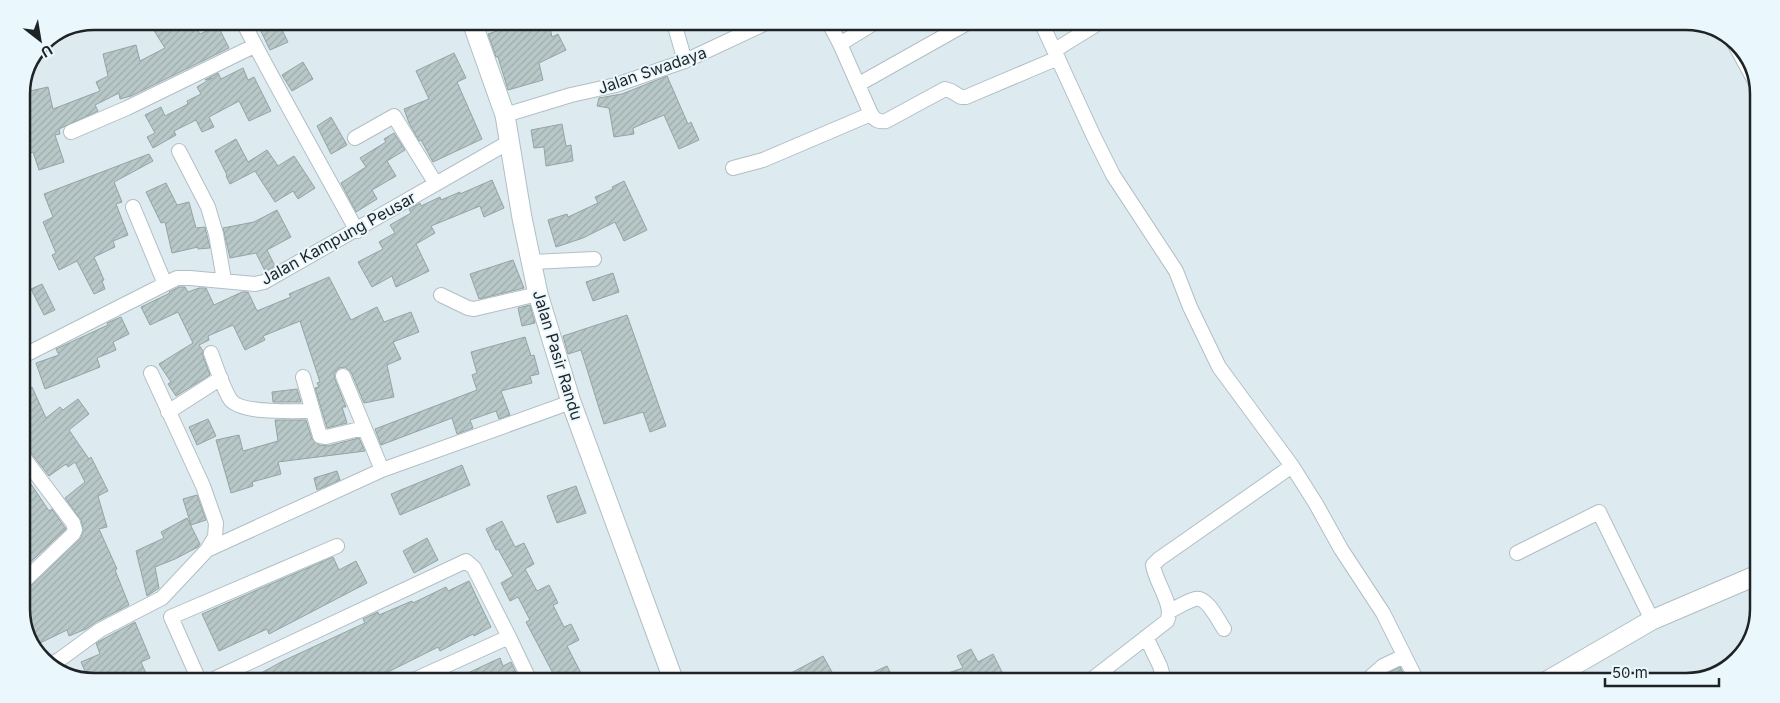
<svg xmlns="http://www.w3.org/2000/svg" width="1780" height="703" font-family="Inter,sans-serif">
<defs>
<pattern id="building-hatch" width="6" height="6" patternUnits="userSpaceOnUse" patternTransform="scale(1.25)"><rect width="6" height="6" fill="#b8c7c7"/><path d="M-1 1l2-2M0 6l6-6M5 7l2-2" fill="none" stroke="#9eabab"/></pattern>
</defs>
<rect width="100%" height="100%" fill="#ddebf1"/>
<path fill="url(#building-hatch)" stroke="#94a3a3" d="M148,21H191L200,34L218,26L229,48L131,96L120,99L119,93L95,105L98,111L59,129L60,134L55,135L64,162L39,170L33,152L21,156V93L48,87L53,109L100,91L96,82L108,76L103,54L136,45L140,61L165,48Z
M271,22H278L288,42L270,50L259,27Z
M522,22H549L552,37L558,34L566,50L539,63L543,80L508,90L498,57H496L488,34Z
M454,53L466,78L457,82L482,139L433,162L421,140L419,141L409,123L404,109L429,99L416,71Z
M303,62L313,79L292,91L282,75Z
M243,68L248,80L254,77L271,111L249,121L239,101L209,117L214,127L202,132L196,120L174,131L176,135L153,148L147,137L155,133L145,115L161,107L165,116L188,104L187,101L201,94L197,87L212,78L205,80L218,73L221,79Z
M667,76L688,124L691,122L699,140L679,149L664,115L633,128L634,134L614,137L609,108L597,106L599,98L622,94Z
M331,117L347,145L331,154L317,126Z
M562,124L566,146L571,145L573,161L546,166L544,147L534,148L531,130Z
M394,133L405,150L387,161L396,176L372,190L377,199L356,212L341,183L366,167L360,158L386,142L384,139Z
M236,139L248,162L267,150L278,166L294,156L315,188L298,199L293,191L275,202L255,171L230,184L226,176L227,175L215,151Z
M149,154L153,161L114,182L122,202L116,204L128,235L113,241L115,247L94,257L104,280L102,281L105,289L94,294L77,261L59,270L52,255L56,253L43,222L53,217L44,194Z
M492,180L504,208L484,217L480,206L431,226L435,233L416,244L429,271L396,287L392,276L372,287L358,262L383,249L379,242L395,233L390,225L411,213L409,209L420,203L421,206L440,197L441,200L460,192V194Z
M624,181L647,230L624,241L615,222L583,238L556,247L548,220L567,214L568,217L598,203L595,197L613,189L612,187Z
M166,183L177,205L189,202L196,228L205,227L210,248L198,249V247L172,253L165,222L161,223L146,192Z
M277,210L291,237L267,250L275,266L265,271L256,253L230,258L223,228L254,222Z
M513,260L524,288L479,299L470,274Z
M613,273L619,292L593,301L586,282Z
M329,277L351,320L377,307L384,322L411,312L419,332L393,342L401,359L387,365L394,397L364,403L351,372L345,367L339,368L334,374L335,379L346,407H342L347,423L327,428L315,388L319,387L317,383L320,382L300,321L263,336L265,340L245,350L233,325L208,336L209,340L199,345L203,351V356L210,375L176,396L168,384L171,382L159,364L193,343L178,312L150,325L141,307L170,293L169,292L179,287H185L188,292L199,288H206L214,305L242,292H248L257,311L291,297L289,294Z
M42,284L55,310L44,315L31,289Z
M530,305L535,323L522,326L518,308Z
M627,315L666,426L650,432L643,412L604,424L581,350L568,354L563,336Z
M121,317L129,334L113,342L116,350L97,358L100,367L45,389L36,363L59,355L56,349L108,325L107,323Z
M525,337L531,356L534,355L539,374L530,376L532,383L501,391L510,415L499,419L496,411L470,420L473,428L457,434L452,418L381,445L375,429L477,390L472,375L477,373L471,352Z
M32,387L46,418L60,407L63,410L78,399L89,414L69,430L89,459L91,457L108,491L98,496L107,527L99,529L117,569L115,570L129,605L96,622L86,629L69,636L67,630L34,646L25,624L30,622L21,604V593L27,590L81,538L83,528L81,520L65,498L85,482L75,462L68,467L66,464L49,476L28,449L21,445V423L29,419L21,401V392Z
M297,389L301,402H273L272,392Z
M208,419L216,436L197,445L189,427Z
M275,420H306L312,439L319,445L328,446L359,438L365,451L278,462L281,474L252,482L253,486L231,493L216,440L239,435L243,451L278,441Z
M462,465L470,485L400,515L391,494Z
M21,469L49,511L52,509L66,529L21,571Z
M337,471L340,480L317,490L314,478Z
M576,486L586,513L557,523L547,496Z
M197,495L206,520L191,525L183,499Z
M187,518L200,544L198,547L175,559L155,567L159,588L147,596L136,551L164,538L161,532Z
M502,521L515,547L524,543L534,564L525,569L537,591L549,585L558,603L553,605L564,627L571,624L579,640L567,646L584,679H556L526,622L530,620L518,597L510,601L501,583L513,576L498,549L496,550L486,529Z
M427,538L438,560L414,573L403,551Z
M333,557L339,570L356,561L367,583L269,634L267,629L219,651L202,614Z
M469,581L491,627L474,636L473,634L440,651L438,647L374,679L252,678L283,661L365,623L363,619L378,612L379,615L412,601L413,603L446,587L448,591Z
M135,622L150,658L141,662L148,678H88L81,662L100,654L96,643Z
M971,649L978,662L993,654L1006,680H933V678L963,668L957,656Z
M823,656L832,672L818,680H778Z
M500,658L503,666L511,662L519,679H455Z
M887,666L894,680H857Z
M1400,667L1407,681H1379L1388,673Z"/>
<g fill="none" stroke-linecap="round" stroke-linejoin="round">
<defs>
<path id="street" d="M243,22C279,92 319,161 357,231
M674,23L685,61
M829,23L840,44L871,114C875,120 878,122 886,121L945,89L951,91L961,97H966L1058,58
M1042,24L1094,137L1113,175L1176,271L1190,307L1219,367L1292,466L1316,504L1341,549L1383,613L1417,681
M1734,43L1757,85
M840,44L874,23
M1055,50L1097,24
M859,84L964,25
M505,115L571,95L616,85L685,61L766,23
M71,132L127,108L254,46
M355,138L394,116L436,184
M179,151L208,207L216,234L224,280
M733,168L763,160L871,114
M133,207L165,284
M532,262L594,259
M441,295L468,308L474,309L538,294
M211,353C216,366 223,388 230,399C239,414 296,411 312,411
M21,357L177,278H190L255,284L264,282L509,142
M343,376L382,470
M303,377L320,436L326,437L364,428
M168,412L221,378
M21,454L73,523L75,530L73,534L21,584
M207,550L382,470L571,402
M1517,553L1599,512L1652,620
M1170,611C1178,607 1187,601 1195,599C1207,596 1218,620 1224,629
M1146,637L1160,666L1164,680
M51,664L59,660L100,630L162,598L207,550L215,537L216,523L203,486L151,373
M198,678L171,617L337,546
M216,678L466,561L474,568L509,637
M416,679L509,637L529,679
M1091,680L1167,621C1175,606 1155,582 1153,565L1159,559L1292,466
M1366,681L1383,666L1404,656"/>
<path id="secondary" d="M472,22L505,115L522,218L538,294L571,402L673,679
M1547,681L1652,620L1755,576"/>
</defs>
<use href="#street" stroke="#b1bfc4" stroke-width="16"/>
<use href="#secondary" stroke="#b1bfc4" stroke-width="21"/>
<use href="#street" stroke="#fff" stroke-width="14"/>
<use href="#secondary" stroke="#fff" stroke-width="19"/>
</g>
<g text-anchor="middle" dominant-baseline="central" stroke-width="4" stroke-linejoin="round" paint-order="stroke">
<g font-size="16" fill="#1e2325" stroke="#eaf8fe">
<text transform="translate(652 70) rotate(-19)">Jalan Swadaya</text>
<text transform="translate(338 238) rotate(-29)">Jalan Kampung Peusar</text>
<text transform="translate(558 355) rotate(73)">Jalan Pasir Randu</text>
</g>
</g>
<path d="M0 0H1780V703H0ZM94 30H1686A64 64 0 0 1 1750 94V609A64 64 0 0 1 1686 673H94A64 64 0 0 1 30 609V94A64 64 0 0 1 94 30Z" fill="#eaf8fe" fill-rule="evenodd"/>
<path fill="none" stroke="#1e2325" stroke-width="2.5" d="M94 30H1686A64 64 0 0 1 1750 94V609A64 64 0 0 1 1686 673H94A64 64 0 0 1 30 609V94A64 64 0 0 1 94 30Z"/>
<g transform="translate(40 40) rotate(149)" stroke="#eaf8fe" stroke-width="4" paint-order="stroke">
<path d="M0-4L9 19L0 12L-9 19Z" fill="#1e2325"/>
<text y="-8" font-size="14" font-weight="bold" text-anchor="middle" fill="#1e2325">U</text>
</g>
<path d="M1605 678v8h114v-8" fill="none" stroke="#1e2325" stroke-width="2.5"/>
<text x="1612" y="678" font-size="15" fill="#1e2325" stroke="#eaf8fe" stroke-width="4" paint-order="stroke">50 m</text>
</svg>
